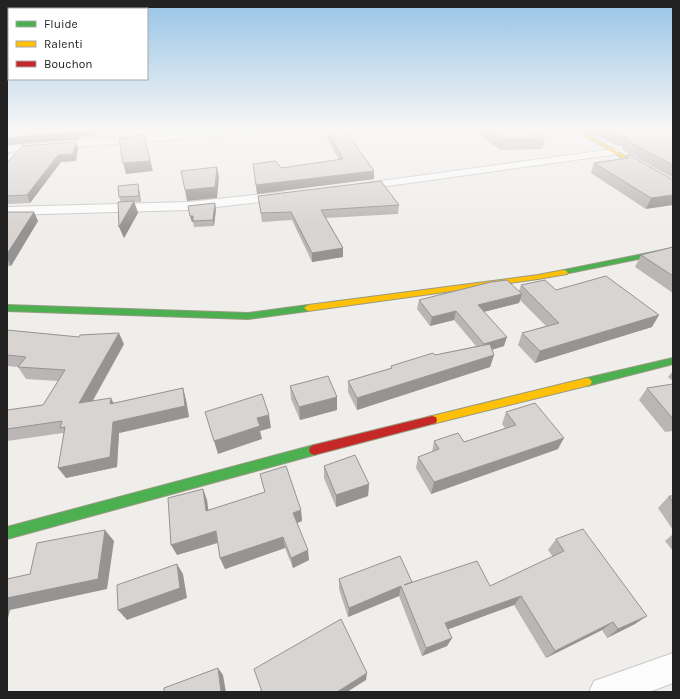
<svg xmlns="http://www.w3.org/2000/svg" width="680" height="699" font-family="Karla,sans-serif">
<rect width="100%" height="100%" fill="#f0eeeb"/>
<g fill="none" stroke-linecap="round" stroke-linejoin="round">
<defs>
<path id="street" d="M221,130H264L259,133L7,152V146Z
M614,149L618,150L619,152L618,154L359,190L353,187L359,184Z
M282,192L288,196L286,199L189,210L7,215V207L189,202Z
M673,653V683L649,692H589L594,681Z"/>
<path id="fast" d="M673,248V252L564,274L560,272L564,270Z
M7,305L248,313L308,305L312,308L308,311L248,319L7,311Z
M673,358V364L587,386L584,385L582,382L584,379L587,378Z
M314,445L318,447L319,450L318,453L314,455L7,539V527Z"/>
<path id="slow" d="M575,130H580L673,184V188Z
M564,270L568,272L567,274L538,279L308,311L304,308L308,305L538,275Z
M587,378L590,379L592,382L590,385L432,424L428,423L427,420L428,417L432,416Z"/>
<path id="jam" d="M432,416L436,417L437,420L436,423L432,424L314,455L310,453L309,450L310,447L314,445Z"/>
</defs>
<use href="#street" stroke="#c9c8c7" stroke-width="2"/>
<use href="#fast" stroke="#999a82" stroke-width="2"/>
<use href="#slow" stroke="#999a82" stroke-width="2"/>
<use href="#jam" stroke="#999a82" stroke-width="2"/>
<use href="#street" fill="#fdfcfc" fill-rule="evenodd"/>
<use href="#fast" fill="#4caf50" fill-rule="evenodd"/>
<use href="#slow" fill="#ffc107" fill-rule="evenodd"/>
<use href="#jam" fill="#c62828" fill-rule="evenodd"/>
</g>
<path fill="#b9b6b5" d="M322,130H345L374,171V179L257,194L253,164L281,168L339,160Z
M472,130H531L545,139L542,149L500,150Z
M586,130H673V178L623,150L622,146H617Z
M78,148L76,161L61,162L30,203L7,204V161Z
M628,154L673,180L646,209L591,173L594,163L626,158Z
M139,189L141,202H134L138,213L124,238L121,202L119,197Z
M258,196L399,205L398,214L326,218L343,248V257L312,262L292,220L262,222Z
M188,206L216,209L214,226L194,227L193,222H192Z
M7,212H34L38,221L11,266H7Z
M673,247V293L635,267L641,255Z
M521,285L556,290L652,327L535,363L518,345L522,333L546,326L520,300L519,303L484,312L504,346L492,350L494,355L490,367L357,410L348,392V381L391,368V366L435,355L476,346L454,320L430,326L417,309L419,300L519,291Z
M7,330L124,344L93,401L114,403L183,388L186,400L189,417L119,433L117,467L66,478L64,434L63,433L7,441V410L43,405L58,381L26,379L18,367L7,366Z
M673,371V381L668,377Z
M673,384V431L665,432L639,400L647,388Z
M290,386L337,397V410L300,420L291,399Z
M506,412L558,449L431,494L416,468L418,457L432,452L434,441L464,442L505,428L502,424Z
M324,466L369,484L368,496L336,507L324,478Z
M260,474L301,510L302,521L297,523L309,560L293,568L285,548L225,569L220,558L218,543L177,555L203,489L207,500L208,510L265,493Z
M669,496H673V530L658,508Z
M673,534V551L665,541Z
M556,539L635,624L607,638L602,630L546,658L514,605L448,629L452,638L447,646L422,656L399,596L348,617L339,589V579L490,586L553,557L548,550Z"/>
<path fill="#969493" d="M78,130H99V134L80,137V139L7,145V138Z
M144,135L153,171L126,174L123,163Z
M76,142L78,148L76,161L61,162L30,203L27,195L58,155Z
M7,149L9,154L7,156Z
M217,167L219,177L217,198L187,201L185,190Z
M374,171V179L257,194L256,185Z
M138,184L139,189L141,202L139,196Z
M673,195V205L646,209L651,198Z
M134,201L138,213L124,238L119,227Z
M215,203L216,209L214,226L213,220Z
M34,212L38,221L11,266L7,258V254Z
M190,216H193V222H192Z
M343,248V257L312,262V253Z
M522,294L519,303L475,314L478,305Z
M456,311L454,320L430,326L432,317Z
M659,315L652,327L535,363L540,351Z
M119,333L124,344L85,414L79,403Z
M507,337L504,346L481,353L484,344Z
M494,355L490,367L357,410V398Z
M183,388L186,400L189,417L119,433L117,467L66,478L58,468L113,422Z
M337,397V410L300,420L299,407Z
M111,398L117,410L110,404Z
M269,415L271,428L260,431L262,439L218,454L214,441L257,418Z
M564,438L558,449L431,494L434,482Z
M369,484L368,496L336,507V495Z
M203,489L207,500L210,523L206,511Z
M301,510L302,521L294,524L293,513Z
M105,530L114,541L107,589L10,610L7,622V598Z
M216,531L220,542L177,555L171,545Z
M283,537L285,548L225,569L220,558Z
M308,550L309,560L293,568L291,558Z
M177,564L183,574L187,598L127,620L118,610Z
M401,586L399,596L348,617L349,608Z
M521,596L514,605L441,632L445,623Z
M647,616L635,624L607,638L618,629Z
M613,622L602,630L546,658L555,651Z
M452,638L447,646L422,656L426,648Z
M218,668L223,675L226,692H221Z
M367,673L366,680L347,692H337Z"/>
<path fill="#d7d4d2" stroke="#969493" d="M7,130H78L77,132L7,138Z
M327,130H345L374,171L256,185L253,164L276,161L281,168L343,159Z
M488,130H531L545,139L502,140Z
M607,130H673V165L626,140V137H620Z
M144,135L150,161L123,163L119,139Z
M76,142L73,154L58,155L27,195L7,196V161H9L22,146Z
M628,154L673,180V195L651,198L594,163L628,158Z
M217,167L215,187L185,190L181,171Z
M381,181L399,205L321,210L343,248L312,253L291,212L261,213L258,196Z
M138,184L139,196L119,197L118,186Z
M134,201L119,227L118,202Z
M215,203L213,220L193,221V216H190L188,206Z
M7,212H34L7,254Z
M673,247V276L641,255Z
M606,276L659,315L540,351L522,333L559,323L521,285L545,280L556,290Z
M507,280L522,294L478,305L507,337L484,344L456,311L432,317L419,300L491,282Z
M7,330L79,337L80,335L119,333L79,403L111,398L110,404L183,388L185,406L113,422L110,457L58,468L65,427L60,428L62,421L7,429V410L43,405L65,370L18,367L26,357L7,355Z
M490,344L494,355L357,398L348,381L392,368L391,366L433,353L435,355Z
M328,376L337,397L299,407L290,386Z
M673,384V419L647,388Z
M262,394L269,415L257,418L260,426L214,441L205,412Z
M535,403L564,438L434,482L418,457L439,449L434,441L458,433L464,442L516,425L506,412Z
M355,455L369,484L336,495L324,466Z
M286,466L301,510L293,513L308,550L291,558L283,537L220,558L216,531L171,545L168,498L203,489L206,511L265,492L260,474Z
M669,496H673V502Z
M583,529L647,616L618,629L613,622L555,651L521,596L445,623L452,638L426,648L401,586L349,608L339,579L400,556L412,582L404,585L477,561L490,586L564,551L556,539Z
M105,530L98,579L7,598V579L30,574L37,543Z
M177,564L180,588L118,610L117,585Z
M341,619L367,673L337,692H262L254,669Z
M218,668L221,692H164V688Z"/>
<linearGradient id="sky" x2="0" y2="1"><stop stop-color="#97c4e6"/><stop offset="0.57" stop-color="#f8f7f6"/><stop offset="1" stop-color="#f8f7f6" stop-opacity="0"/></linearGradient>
<rect width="680" height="228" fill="url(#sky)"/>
<rect width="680" height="699" fill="none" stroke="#222222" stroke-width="16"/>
<rect x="8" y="8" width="140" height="72" fill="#ffffff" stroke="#a7a7a7"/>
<rect x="16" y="21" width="20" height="6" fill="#4caf50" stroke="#a7a7a7"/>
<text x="44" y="28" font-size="12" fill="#222222">Fluide</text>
<rect x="16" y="41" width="20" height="6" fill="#ffc107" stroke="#a7a7a7"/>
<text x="44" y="48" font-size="12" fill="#222222">Ralenti</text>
<rect x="16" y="61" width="20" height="6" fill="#c62828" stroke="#a7a7a7"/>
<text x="44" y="68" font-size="12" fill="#222222">Bouchon</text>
</svg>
